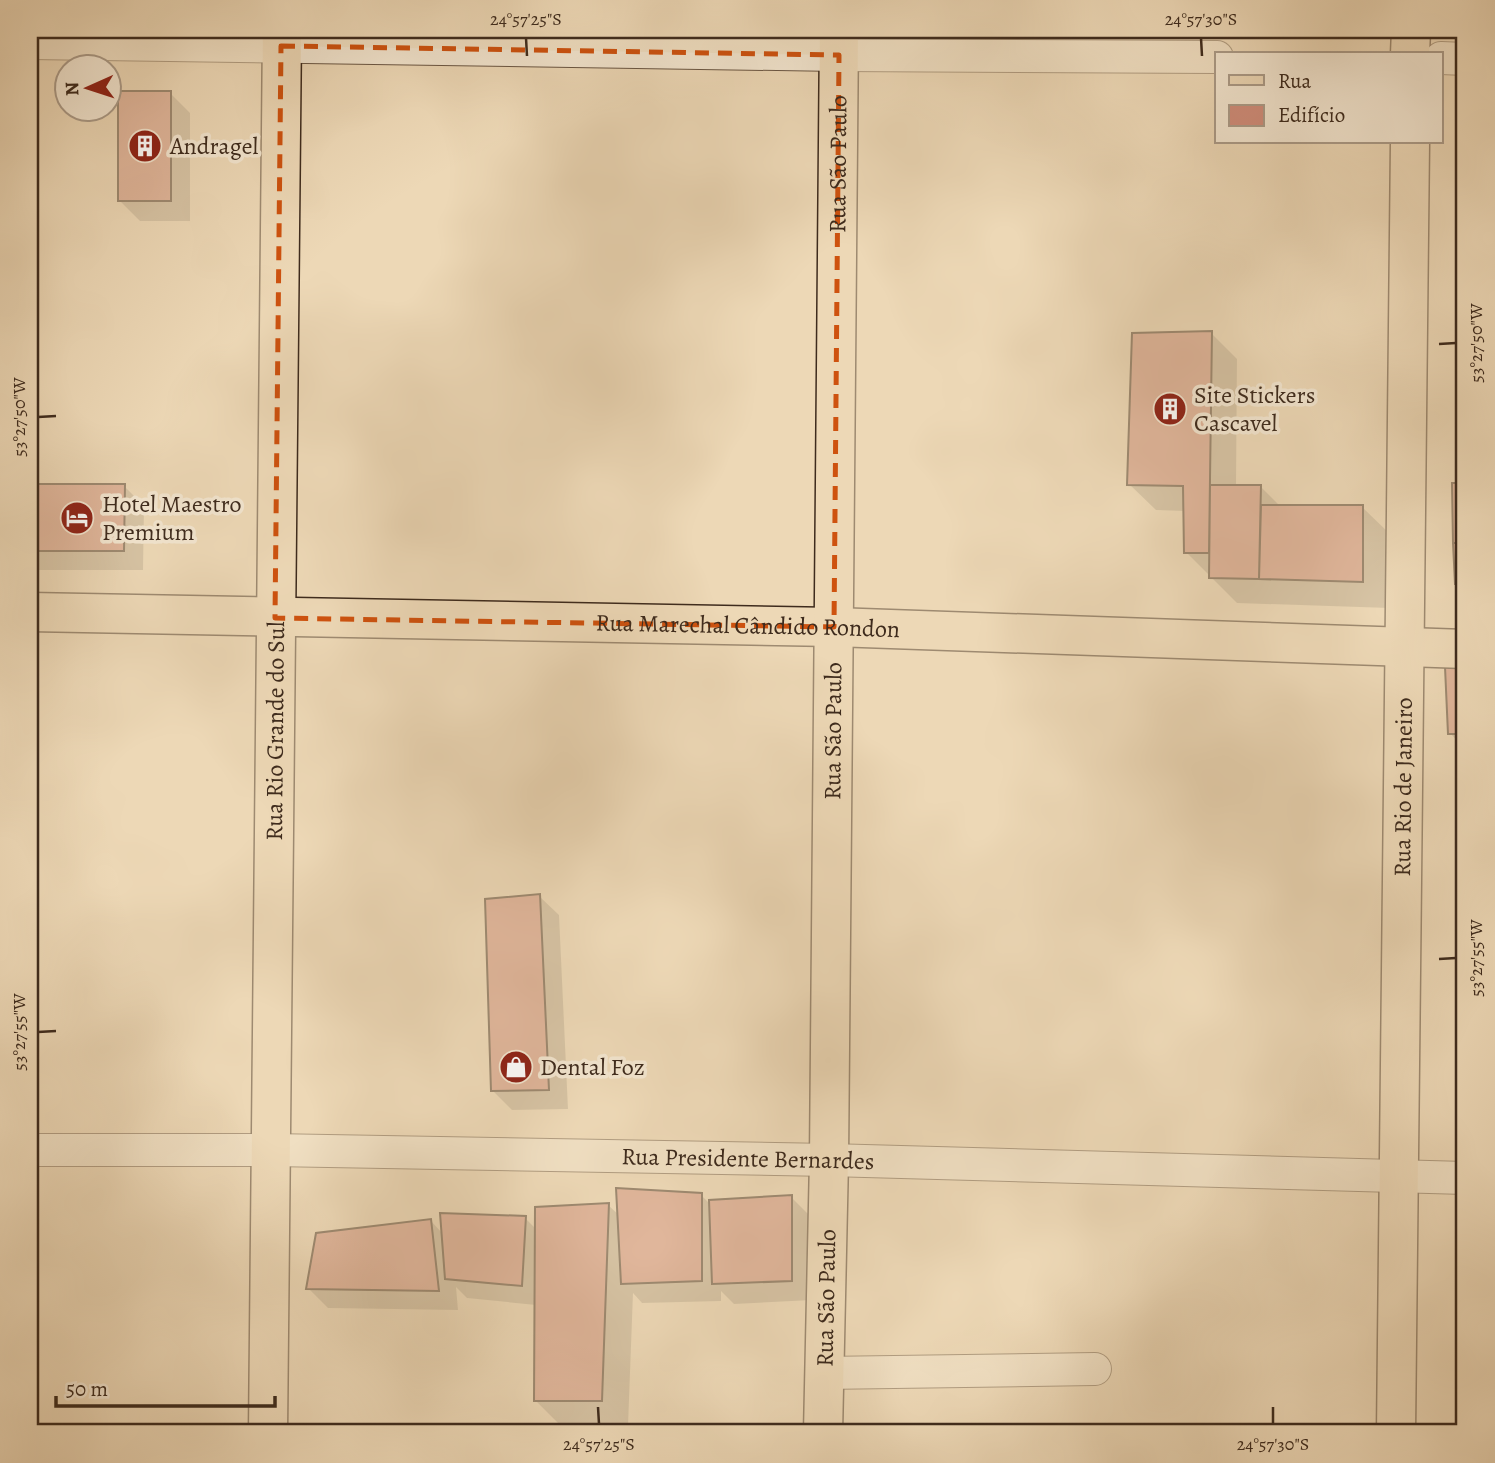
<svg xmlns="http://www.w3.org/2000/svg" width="1495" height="1463" font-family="Alegreya,serif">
<rect width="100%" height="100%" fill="#edd8b6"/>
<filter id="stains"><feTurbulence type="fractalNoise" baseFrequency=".00286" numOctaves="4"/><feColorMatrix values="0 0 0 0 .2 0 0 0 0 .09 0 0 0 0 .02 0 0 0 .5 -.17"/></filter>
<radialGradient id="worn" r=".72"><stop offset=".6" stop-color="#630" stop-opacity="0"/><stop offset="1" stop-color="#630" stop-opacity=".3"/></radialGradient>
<path fill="#0003" d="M340,30H512V36L343,33Z
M170,93L190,113V221H140L120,201Z
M1211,333L1237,359L1236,487H1261L1280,506L1362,507L1389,533V608L1237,603L1186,552L1185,511L1156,510L1129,484Z
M1453,485H1465V592L1457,583Z
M30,486H124L144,506L143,570H30Z
M1465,668V746L1463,747L1450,733L1447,669Z
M539,896L559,915L568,1109L512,1110L492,1090Z
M701,1195L711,1205L791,1197L811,1217L812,1300L734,1304L721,1291V1301L642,1303L633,1293L628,1426L562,1427L536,1401V1305L467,1298L456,1287L458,1310L328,1308L308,1288L431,1221L443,1234L525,1218L536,1229L608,1205L619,1215Z"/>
<path fill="#d08d7b" stroke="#3e2b1d" stroke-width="2" d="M118,91H171V201H118Z
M1212,331L1209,553H1184L1183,486L1127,485L1132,333Z
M1452,483H1465V543H1453Z
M30,484H125L124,551H30Z
M1210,485H1261L1259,579L1209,578Z
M1261,505H1363V582L1259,579Z
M1453,543H1465V584H1455Z
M1465,666V734H1448L1445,667Z
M540,894L549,1090L491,1091L485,899Z
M616,1188L702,1193V1281L621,1284Z
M792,1195V1281L712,1284L709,1200Z
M609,1203L602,1401H534L535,1207Z
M440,1213L526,1216L522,1286L445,1279Z
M431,1219L439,1291L306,1289L316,1233Z"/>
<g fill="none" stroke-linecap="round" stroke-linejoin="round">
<defs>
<g id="minor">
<path d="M30,43L839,55L1217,57"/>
<path d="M1441,58L1465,59"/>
<path id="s1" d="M30,1150H272L829,1160L1465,1178"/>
<path d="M823,1373L1095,1369"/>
</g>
<g id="major">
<path d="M1410,54L1411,30"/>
<path id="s2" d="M30,612L834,627L1465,649"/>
<path id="s3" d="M268,1433L282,30"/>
<path id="s4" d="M823,1433L829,1160L839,30"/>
<path id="s5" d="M1396,1433L1410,142"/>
</g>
</defs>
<use href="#minor" stroke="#6a5643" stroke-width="34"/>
<use href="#major" stroke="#3e2b1d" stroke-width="41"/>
<use href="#minor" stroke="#f3e6d0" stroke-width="32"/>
<use href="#major" stroke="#edd8b6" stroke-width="38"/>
</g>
<path d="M0 0H1495V1463H0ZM281,46L839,55L834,627L275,618Z" fill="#edd8b6" fill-opacity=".55" fill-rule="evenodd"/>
<path fill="none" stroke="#ce520f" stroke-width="5" stroke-dasharray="14 9" stroke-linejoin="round" d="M281,46L839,55L834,627L275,618Z"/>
<path fill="none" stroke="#3e2b1d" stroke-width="2.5" d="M526,38L527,56M1201,38L1202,56M1439,344L1456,343M38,417L56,416M1439,959L1456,958M38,1032L56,1031M598,1407L599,1424M1273,1407V1424"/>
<defs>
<symbol id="building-disc" viewBox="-11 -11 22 22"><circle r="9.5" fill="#8f2418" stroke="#f3e6d0"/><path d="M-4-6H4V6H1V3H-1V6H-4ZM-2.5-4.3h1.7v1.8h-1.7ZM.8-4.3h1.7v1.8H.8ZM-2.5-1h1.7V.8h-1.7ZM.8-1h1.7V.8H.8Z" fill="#fff"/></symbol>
<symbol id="hotel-disc" viewBox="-11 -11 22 22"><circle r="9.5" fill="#8f2418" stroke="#f3e6d0"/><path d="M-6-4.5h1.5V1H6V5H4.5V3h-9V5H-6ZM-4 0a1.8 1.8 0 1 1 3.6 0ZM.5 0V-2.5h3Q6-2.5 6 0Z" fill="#fff"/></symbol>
<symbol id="shop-disc" viewBox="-11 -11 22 22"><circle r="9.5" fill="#8f2418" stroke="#f3e6d0"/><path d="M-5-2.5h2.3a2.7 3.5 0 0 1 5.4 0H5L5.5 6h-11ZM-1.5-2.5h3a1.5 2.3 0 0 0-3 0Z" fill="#fff"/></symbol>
</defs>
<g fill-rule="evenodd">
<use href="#building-disc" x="126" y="127" width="38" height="38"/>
<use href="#building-disc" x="1151" y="390" width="38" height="38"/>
<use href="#hotel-disc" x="58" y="499" width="38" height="38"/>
<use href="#shop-disc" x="497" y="1048" width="38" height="38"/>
</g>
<g text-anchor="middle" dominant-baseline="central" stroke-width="7" stroke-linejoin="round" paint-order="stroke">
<g font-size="24" fill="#3e2b1d" stroke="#f3e6d0" text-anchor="start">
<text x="170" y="146">Andragel</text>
<text x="1194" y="395">Site Stickers<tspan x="1194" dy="28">Cascavel</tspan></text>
<text x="102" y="504">Hotel Maestro<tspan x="102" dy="28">Premium</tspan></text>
<text x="540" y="1067">Dental Foz</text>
</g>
<g font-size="24" fill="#3e2b1d" stroke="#f3e6d0">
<text stroke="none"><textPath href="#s4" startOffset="1269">Rua São Paulo</textPath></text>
<text stroke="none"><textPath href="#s2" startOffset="718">Rua Marechal Cândido Rondon</textPath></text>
<text stroke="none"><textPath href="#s3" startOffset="702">Rua Rio Grande do Sul</textPath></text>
<text stroke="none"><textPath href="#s4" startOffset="702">Rua São Paulo</textPath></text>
<text stroke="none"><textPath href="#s5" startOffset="646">Rua Rio de Janeiro</textPath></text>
<text stroke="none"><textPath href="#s1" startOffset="718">Rua Presidente Bernardes</textPath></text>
<text stroke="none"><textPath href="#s4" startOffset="135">Rua São Paulo</textPath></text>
</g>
</g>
<rect width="1495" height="1463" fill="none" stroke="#edd8b6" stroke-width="77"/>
<rect x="1215" y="52" width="228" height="91" fill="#f3e6d0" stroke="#ab9b88" stroke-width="2"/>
<rect x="1229" y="75" width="35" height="10" fill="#edd8b6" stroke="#ab9b88" stroke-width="2"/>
<text x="1278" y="88" font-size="21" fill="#3e2b1d">Rua</text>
<rect x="1229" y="105" width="35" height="21" fill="#d08d7b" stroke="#ab9b88" stroke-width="2"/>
<text x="1278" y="122" font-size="21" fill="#3e2b1d">Edifício</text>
<g transform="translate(88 88) rotate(267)"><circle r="33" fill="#f3e6d0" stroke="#ab9b88" stroke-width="2"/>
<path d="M0-5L12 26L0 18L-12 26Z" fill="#8f2418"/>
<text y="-10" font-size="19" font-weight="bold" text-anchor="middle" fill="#3e2b1d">N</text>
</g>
<path d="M56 1396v10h219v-10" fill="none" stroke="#3e2b1d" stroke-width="3.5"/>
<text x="66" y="1396" font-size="21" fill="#3e2b1d" stroke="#f3e6d0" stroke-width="5" paint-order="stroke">50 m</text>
<rect x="38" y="38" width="1418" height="1386" fill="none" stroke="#3e2b1d" stroke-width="2.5"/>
<g font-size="18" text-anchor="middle" fill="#3e2b1d">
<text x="526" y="25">24°57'25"S</text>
<text x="1201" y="25">24°57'30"S</text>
<text transform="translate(1476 343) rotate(-90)" y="6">53°27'50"W</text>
<text transform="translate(19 417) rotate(-90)" y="6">53°27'50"W</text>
<text transform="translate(1476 958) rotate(-90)" y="6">53°27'55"W</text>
<text transform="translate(19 1032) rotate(-90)" y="6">53°27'55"W</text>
<text x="599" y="1450">24°57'25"S</text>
<text x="1273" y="1450">24°57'30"S</text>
</g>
<rect width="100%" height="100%" filter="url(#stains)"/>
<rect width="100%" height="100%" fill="url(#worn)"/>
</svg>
